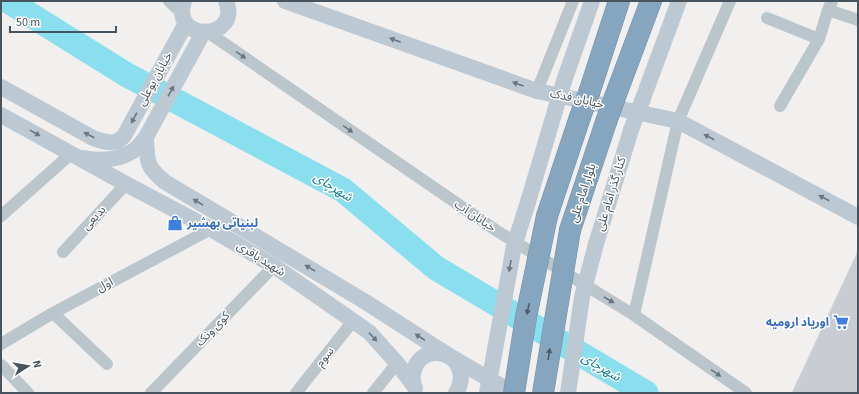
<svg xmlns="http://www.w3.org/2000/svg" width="859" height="394" font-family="'Source Sans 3','Noto Sans Arabic',sans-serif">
<rect width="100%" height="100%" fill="#f2efef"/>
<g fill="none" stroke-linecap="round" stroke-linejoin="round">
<path stroke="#89dfed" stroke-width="25" d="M8,1L127,75L343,190L436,268L646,393"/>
</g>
<path fill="#c9ccd2" stroke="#d3d6db" d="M858,251V393H792Z"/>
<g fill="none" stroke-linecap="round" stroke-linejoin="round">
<defs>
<path id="highway" d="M590,90L619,1
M615,97L651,1
M547,216L580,117
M570,230L606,122"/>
</defs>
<use href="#highway" stroke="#7190ab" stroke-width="22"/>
<path stroke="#bac5cc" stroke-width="12" d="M169,1L182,13
M832,1L828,10L858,20
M767,18L819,39L828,10
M209,33L497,231L634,315L746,393
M537,91L573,1
M780,106L819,39
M1,216L72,153
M63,252L126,184
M53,313L107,364
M634,315L678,121L730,1
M1,344L53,313L211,229
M1,365L28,393
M151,393L274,266
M296,393L353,321
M373,393L397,363"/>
<path stroke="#bcc9d3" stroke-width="16" d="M184,1C170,44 242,40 226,1
M285,1L537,91L678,121L858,217
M564,81L592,1
M1,87L93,138C105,142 115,146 124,136L186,23
M642,101L679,1
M1,115L126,184L211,229L274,266L369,332L397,363L414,386
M146,137C147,161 146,167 165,182L364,301L451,357L513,393
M84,158C100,161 119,160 133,151C138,148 142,142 146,137L203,33
M528,202L555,111
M596,244L631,130
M415,388C412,381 412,374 415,367C428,338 476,358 456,393"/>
<use href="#highway" stroke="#86a5bf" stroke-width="21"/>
<defs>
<path id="highway-bridge" d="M580,117L590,90
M606,122L615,97
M514,393L526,317L547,216
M543,393L570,230"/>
</defs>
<use href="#highway-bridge" stroke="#7190ab" stroke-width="22" stroke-linecap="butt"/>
<path stroke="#bcc9d3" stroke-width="16" d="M555,111L564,81
M631,130L642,101
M487,393L514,246L528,202
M568,393L582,297L596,244"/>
<use href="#highway-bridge" stroke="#86a5bf" stroke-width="21"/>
</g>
<defs><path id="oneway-solid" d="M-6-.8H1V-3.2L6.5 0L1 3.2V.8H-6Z"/></defs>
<g fill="#6a7780">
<use href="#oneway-solid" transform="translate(395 40) rotate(-160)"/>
<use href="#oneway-solid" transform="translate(518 84) rotate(-160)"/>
<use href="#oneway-solid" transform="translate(171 91) rotate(-61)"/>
<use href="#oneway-solid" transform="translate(134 118) rotate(119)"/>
<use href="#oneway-solid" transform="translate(35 133) rotate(29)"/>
<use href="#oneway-solid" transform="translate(89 135) rotate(-152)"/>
<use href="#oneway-solid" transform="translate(709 137) rotate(-152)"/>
<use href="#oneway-solid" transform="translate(824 198) rotate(-152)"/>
<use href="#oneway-solid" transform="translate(198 202) rotate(-149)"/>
<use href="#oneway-solid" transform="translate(510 266) rotate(100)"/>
<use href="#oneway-solid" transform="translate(310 268) rotate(-149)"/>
<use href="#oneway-solid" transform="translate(373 337) rotate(47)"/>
<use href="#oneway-solid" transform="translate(420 337) rotate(-147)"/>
</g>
<g fill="#6a767e">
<use href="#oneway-solid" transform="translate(241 55) rotate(35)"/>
<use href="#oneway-solid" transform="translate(348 129) rotate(35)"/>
<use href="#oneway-solid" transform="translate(609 300) rotate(31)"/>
<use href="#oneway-solid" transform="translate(716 373) rotate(35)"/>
</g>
<g fill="#4d5c67">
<use href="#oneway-solid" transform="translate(528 309) rotate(102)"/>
<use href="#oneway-solid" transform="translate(549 354) rotate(-81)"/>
</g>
<defs>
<symbol id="shop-bare" viewBox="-9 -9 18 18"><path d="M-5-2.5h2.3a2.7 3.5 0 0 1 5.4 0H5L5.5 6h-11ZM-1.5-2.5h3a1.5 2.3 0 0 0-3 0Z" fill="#3f7fe0" stroke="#fff" stroke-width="2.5" paint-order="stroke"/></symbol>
<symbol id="supermarket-bare" viewBox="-9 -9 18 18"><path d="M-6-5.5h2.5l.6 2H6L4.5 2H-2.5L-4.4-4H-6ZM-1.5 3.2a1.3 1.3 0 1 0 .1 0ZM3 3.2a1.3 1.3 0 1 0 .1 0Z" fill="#3f7fe0" stroke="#fff" stroke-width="2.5" paint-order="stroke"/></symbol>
</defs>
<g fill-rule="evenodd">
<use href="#shop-bare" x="164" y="212" width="22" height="22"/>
<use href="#supermarket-bare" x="830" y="311" width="22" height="22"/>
</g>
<g text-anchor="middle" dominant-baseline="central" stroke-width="3" stroke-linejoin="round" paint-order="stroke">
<g font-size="12" fill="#47545d" stroke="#fff">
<text transform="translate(155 79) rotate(-61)">خیابان بوعلی</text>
<text transform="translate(577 99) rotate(12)">خیابان فدک</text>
<text transform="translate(583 193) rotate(-72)">بلوار امام علی</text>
<text transform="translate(611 194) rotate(-73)">کنار گذر امام علی</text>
<text transform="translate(475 216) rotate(34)">خیابان آب</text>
<text transform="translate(94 218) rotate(-47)">بدیعی</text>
<text transform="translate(261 259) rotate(32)">شهید باقری</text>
<text transform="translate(105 285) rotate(-28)">اول</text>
<text transform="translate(213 329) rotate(-46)">کوی ونک</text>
<text transform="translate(325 357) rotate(-52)">سوم</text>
</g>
<g font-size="12" font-weight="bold" fill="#366cbe" stroke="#fff" text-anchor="start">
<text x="187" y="223">لبنیاتی بهشیر</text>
<text x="829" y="322" text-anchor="end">اوریاد ارومیه</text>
</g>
<g font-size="13" font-style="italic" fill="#0b8196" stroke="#fff">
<text transform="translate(333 187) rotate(32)">شهرچای</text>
<text transform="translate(601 367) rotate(31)">شهرچای</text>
</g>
</g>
<rect width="859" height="394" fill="none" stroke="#47545d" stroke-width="4"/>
<g transform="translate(28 366) rotate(78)" stroke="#ffffff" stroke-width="3" paint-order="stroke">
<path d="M0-3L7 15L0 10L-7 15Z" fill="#47545d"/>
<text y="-6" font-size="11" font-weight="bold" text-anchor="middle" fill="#47545d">N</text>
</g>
<path d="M10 26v6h106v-6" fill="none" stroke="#47545d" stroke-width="2"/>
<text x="16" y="26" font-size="12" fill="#47545d" stroke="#ffffff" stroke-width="3" paint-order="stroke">50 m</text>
</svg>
